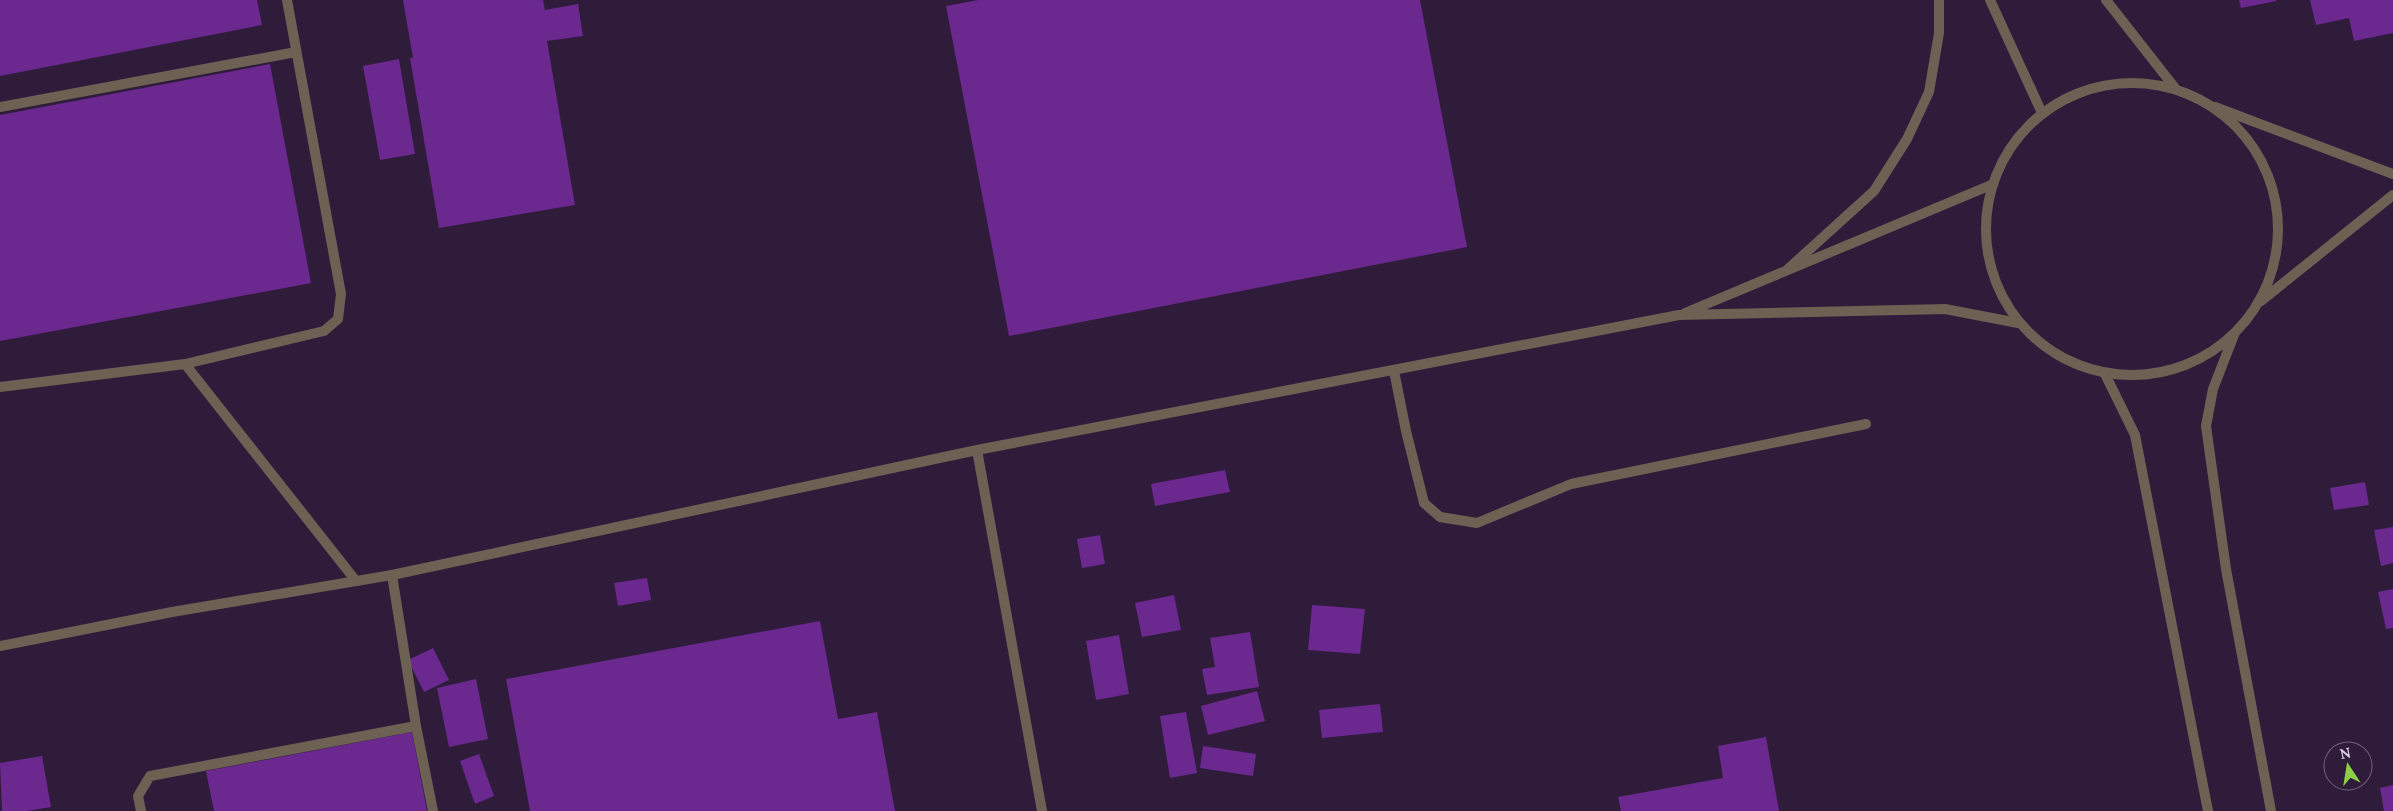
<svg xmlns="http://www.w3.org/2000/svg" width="2393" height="811" font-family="Lora,serif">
<rect width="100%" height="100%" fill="#2e1c3a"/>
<path fill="#6b288e" d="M0,0H257L262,25L0,76Z
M403,0H543L545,10L578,4L583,36L547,41L575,205L439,228L410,58H413Z
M978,0H1420L1467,247L1009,336L946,6Z
M2239,0H2276V1L2241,8Z
M2310,0H2393V33L2354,41L2349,18L2316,25Z
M399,59L415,154L380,160L363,66Z
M270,64L311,283L0,341V115Z
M1225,470L1230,492L1155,506L1151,484Z
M2365,482L2369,505L2334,510L2330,488Z
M2393,527V563L2381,566L2374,530Z
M1100,535L1105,564L1082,568L1077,539Z
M647,578L651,600L618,606L614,583Z
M2393,589V628L2386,629L2378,592Z
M1174,595L1181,630L1142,637L1135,603Z
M1312,605L1365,609L1360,654L1308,650Z
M820,621L838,719L877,712L895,811H530L506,679Z
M1250,632L1259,687L1207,695L1202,669L1215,667L1210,638Z
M1119,635L1129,694L1096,700L1086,641Z
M433,648L449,680L424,692L408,660Z
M476,679L488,739L449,747L437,688Z
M1257,691L1265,721L1208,735L1201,706Z
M1380,704L1383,732L1322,738L1319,710Z
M1186,712L1197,773L1170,778L1160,716Z
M412,732L427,811H214L206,771Z
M1766,737L1779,811H1621L1618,797L1723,778L1718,746Z
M1203,746L1256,754L1253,776L1200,768Z
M479,754L494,796L475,804L460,761Z
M42,756L51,807L27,811H2L0,763Z
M2393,785V811H2384L2380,788Z"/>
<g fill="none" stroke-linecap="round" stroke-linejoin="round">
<path stroke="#6c6153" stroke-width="10" d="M0,107L296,52
M185,364L356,581
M1394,371L1406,431L1424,503L1440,517L1477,523L1571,484L1866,424
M0,387L185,364L324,331L338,319L341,294L287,0
M392,575L416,726L433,811
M141,811L138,796L150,776L416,726"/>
<path stroke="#6c6153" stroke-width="10" d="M2215,107L2393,174
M2261,301L2393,195
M1685,313L1991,185
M977,450L1042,811
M0,646L172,612L392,575L977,450L1679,315L1945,309L2018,323"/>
<path stroke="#6c6153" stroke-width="10" d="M1990,0L2042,113
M2106,0L2175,88
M1986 229a146 146 0 1 1 292 0a146 146 0 1 1-292 0Z
M1788,269L1874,191L1907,139L1929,92L1939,33V0
M2234,335L2213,389L2206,426L2226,569L2271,811
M2105,374L2135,435L2208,811"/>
</g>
<g transform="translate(2348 766) rotate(348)"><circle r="24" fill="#2e1c3a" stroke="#72637c"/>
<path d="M0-4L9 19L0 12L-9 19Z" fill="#8cce45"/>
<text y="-8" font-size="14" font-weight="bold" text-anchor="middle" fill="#d8cde0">N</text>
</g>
</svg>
